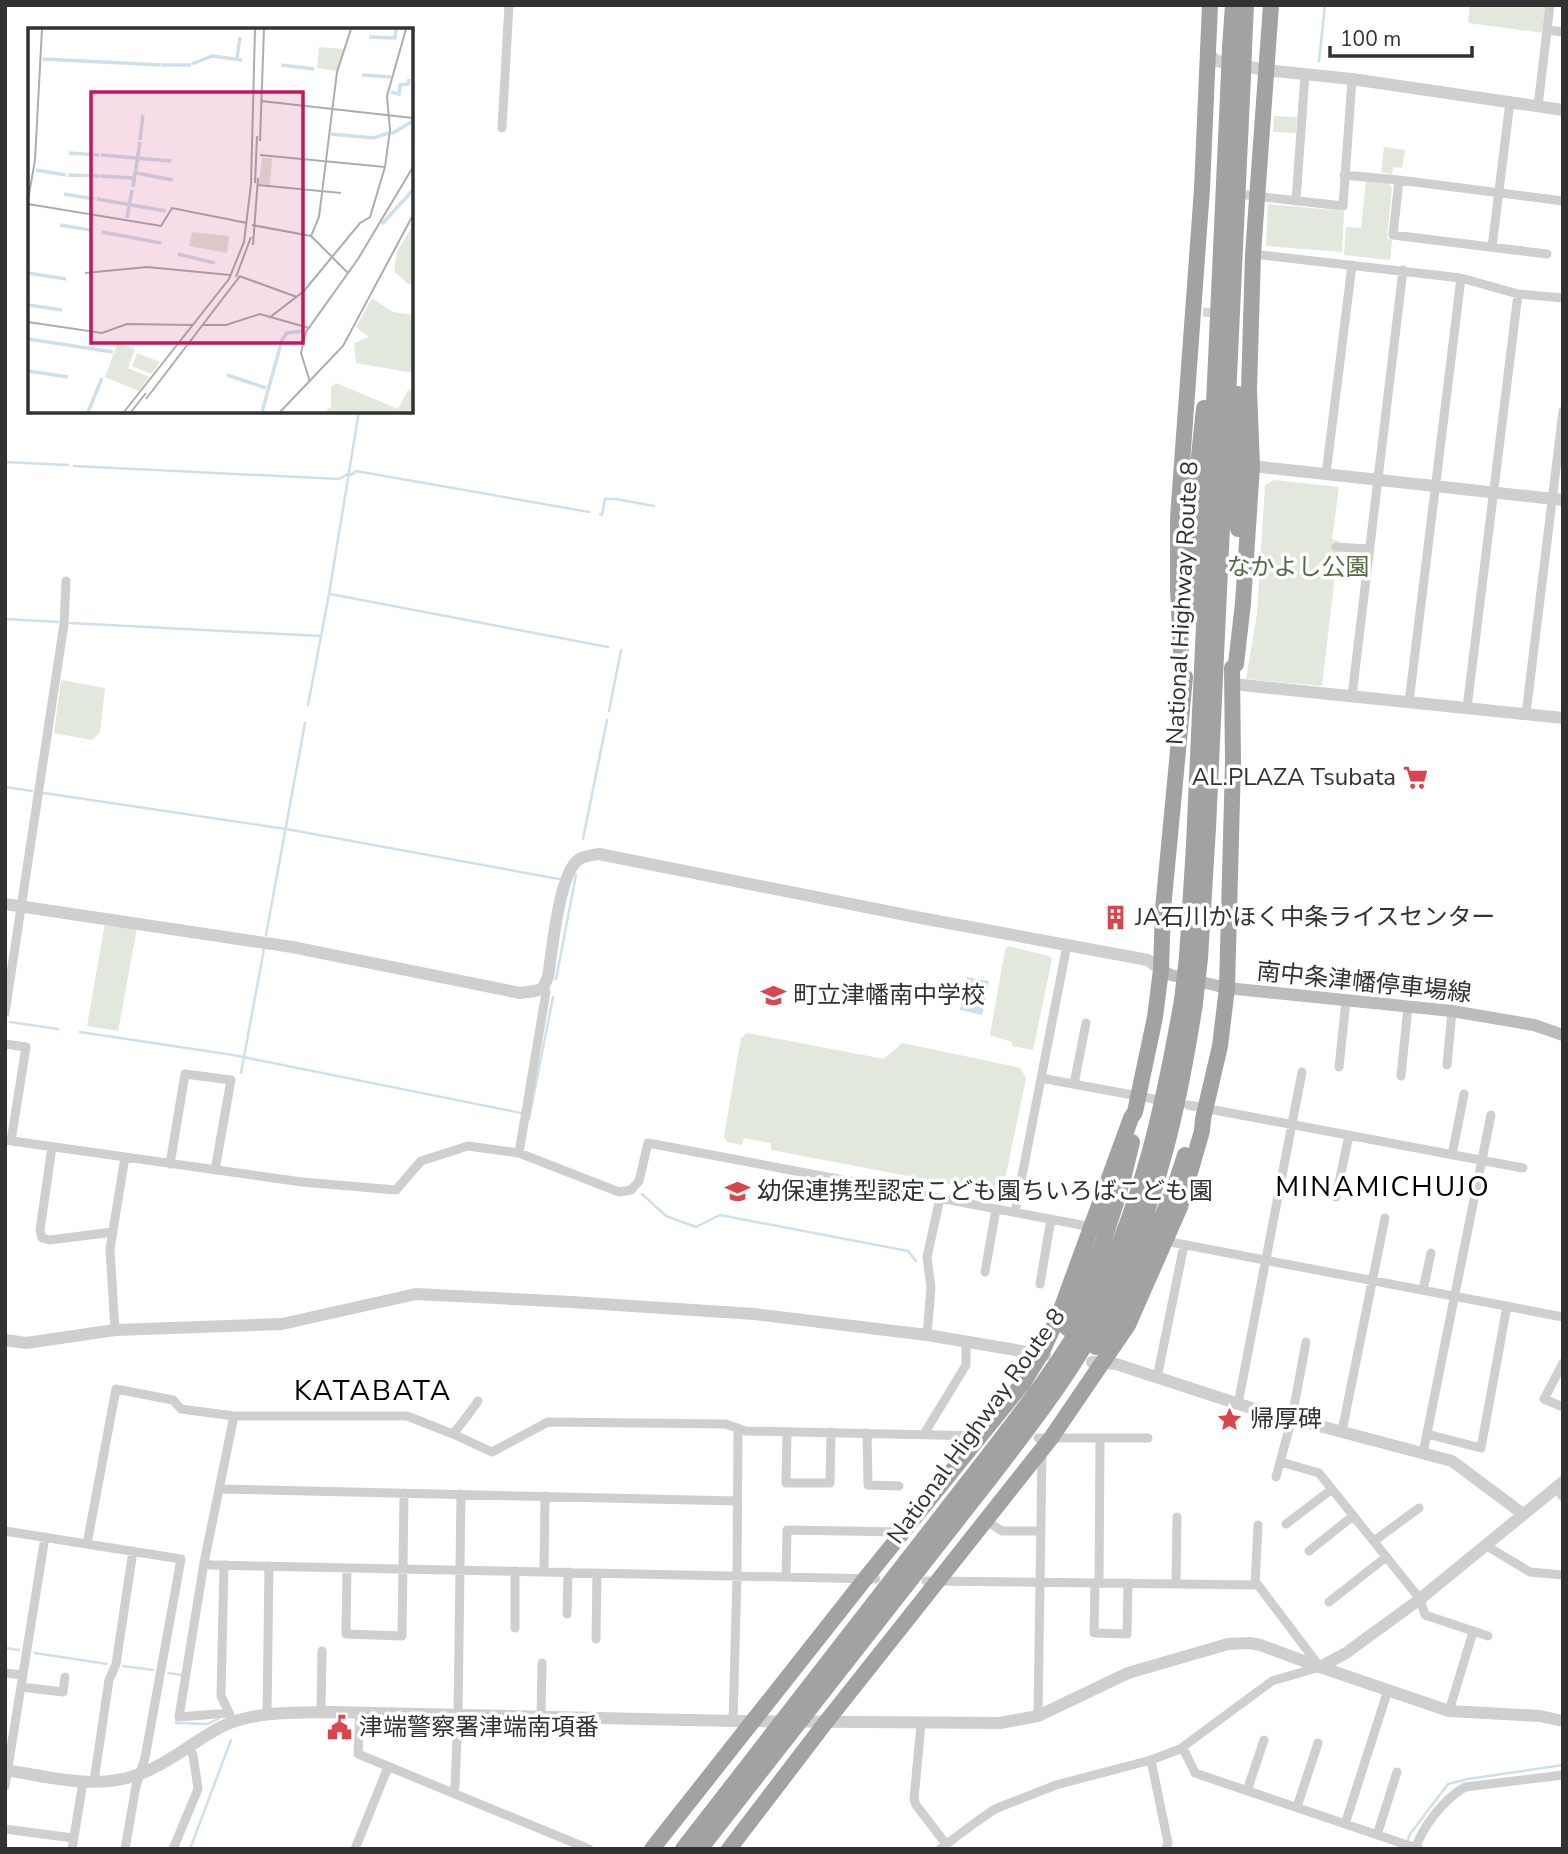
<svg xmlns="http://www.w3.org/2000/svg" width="1568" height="1854" font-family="'Nunito Sans','Noto Sans JP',sans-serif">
<rect width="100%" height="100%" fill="#fff"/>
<path fill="#e2e8dc" d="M1470,5H1547L1544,33L1468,23Z
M1274,116L1297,117L1296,133L1273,132Z
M1384,147L1405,150L1402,168L1393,167L1392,174L1381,172Z
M1366,180L1389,183L1392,188L1387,238L1392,240L1390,260L1344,255L1346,227L1361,228Z
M1268,204L1344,211L1342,252L1266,246Z
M1274,480L1339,487L1332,539L1339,541L1322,686L1246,679L1257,614L1265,485Z
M61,680L105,688L100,732L92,740L54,733Z
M105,923L137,928L118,1031L87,1026Z
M1008,946L1049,956L1052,959L1033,1050L1012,1046V1042L990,1035L1005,950Z
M747,1033L884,1059L902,1043L1021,1068L1026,1079L1003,1189L998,1193L771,1150V1143L744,1138L742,1145L727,1142L724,1136L741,1038Z"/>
<path fill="#d0e0eb" d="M967,977L989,981L982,1015L960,1010Z"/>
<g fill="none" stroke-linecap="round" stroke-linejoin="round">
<path stroke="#d0e0eb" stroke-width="2.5" d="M1319,61L1325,5
M5,462L68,465
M74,466L339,479L348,474L351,475L356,471L589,512
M600,514L602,515L605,499H616L654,506
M330,594L608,647
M5,619L58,622
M70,623L321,636
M308,705L329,594L359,411
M609,711L621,650
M5,787L32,791
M44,793L286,829L559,879
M583,839L607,720
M266,935L305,723
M556,979L576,875
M10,1022L58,1029
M80,1032L233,1055L521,1113
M241,1073L264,949
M529,1119L553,997
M642,1194L666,1216L696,1227L720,1215L908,1251L916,1261
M5,1648L19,1650
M35,1653L107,1664
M123,1666L153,1670
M168,1673L182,1675
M177,1718L176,1723L208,1724L218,1719
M1407,1842L1410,1834L1448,1784L1468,1779L1563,1765
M190,1849L231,1740"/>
<path stroke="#d6d6d6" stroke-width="9" stroke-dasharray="9 4.5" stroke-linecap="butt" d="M1203,312L1244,315"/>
<path stroke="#cfcfcf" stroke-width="9" d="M1548,30L1563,32
M1538,106L1550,5
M502,128L509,5
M1344,175L1399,180
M1246,195L1343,206L1352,79
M1296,201L1305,74
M1492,247L1510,102
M1253,254L1461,278L1518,294L1563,298
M1547,254L1393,235L1399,180L1563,201
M1326,474L1352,265
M1336,547L1368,549
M1352,696L1403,270
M1409,702L1461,278
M1467,708L1518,294
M1526,714L1563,411
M5,1013L64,624L66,581
M5,1044L26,1047L11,1141
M1447,1065L1452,1011
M1339,1067L1346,1001
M1401,1076L1408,1007
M1041,1078L1154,1099
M1074,1084L1086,1023
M1188,1105L1523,1168
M5,1140L302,1182L396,1190L421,1161L468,1146L519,1153L619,1192L631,1190L639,1181L648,1143L1092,1227
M52,1147L40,1230L42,1238L50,1240L113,1232
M519,1153L546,992L543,988
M1452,1155L1464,1094
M170,1164L185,1074L231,1080L215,1170
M1336,1197L1349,1135
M1015,1212L1067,945
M1165,1241L1563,1317
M985,1272L996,1209
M1040,1284L1051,1219
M1423,1290L1431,1253
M115,1330L110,1249L125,1157
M927,1335L931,1288L927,1257L940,1198
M1563,1363L1544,1399L1563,1407
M1157,1378L1184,1245
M1238,1404L1302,1072
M1342,1431L1385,1218
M787,1432L786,1483H830L831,1432
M867,1433L868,1485L899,1486
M453,1434L468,1415L478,1401
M924,1434L966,1365V1342
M1427,1434L1481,1448L1507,1306
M1038,1438H1148
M1423,1453L1491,1115
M1281,1462L1319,1473L1420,1599L1425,1615L1488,1636
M1276,1477L1292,1418L1306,1342
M1556,1488L1563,1497
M219,1489L737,1501
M985,1520L1002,1531H1041
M1286,1524L1332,1489
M5,1531L181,1559L145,1758L136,1786L125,1849
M1374,1541L1419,1508
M87,1544L116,1389L173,1400L181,1409L234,1416H407L453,1434L492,1452L548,1422L726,1424L745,1431L982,1436
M1485,1545L1530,1572L1563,1575
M1309,1551L1353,1516
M210,1565L876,1579
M224,1565L221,1696L230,1715
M347,1568L346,1634L402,1636L404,1493
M515,1571V1628
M544,1572L545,1496
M786,1577L787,1530L902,1532
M926,1581L1258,1585L1320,1667L1272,1681L1180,1749L1151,1760L1056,1785L995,1809L976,1822L940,1849
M1095,1583L1094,1633L1127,1634L1128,1583
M1099,1583L1100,1438
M1176,1584L1177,1517
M1255,1585L1258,1525
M1329,1602L1386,1557
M567,1614L568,1572
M596,1639L597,1573
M5,1673L23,1675
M21,1687L63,1692L65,1677
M1449,1711L1473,1632
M321,1712L322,1651
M360,1712L358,1754L589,1849
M229,1713L179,1717L204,1563L234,1416
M267,1714L269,1566
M1038,1716L1042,1451
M541,1717L542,1663
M733,1721L737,1576L738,1428
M921,1724L914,1799L916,1805L946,1844
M1183,1748L1195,1773L1419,1849
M1151,1760L1168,1843L1166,1849
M94,1781L109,1680L116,1664L133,1551
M5,1786L45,1537
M1247,1791L1264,1740
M453,1792L455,1786L458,1715L461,1494
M1297,1807L1318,1743
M1345,1824L1388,1690
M5,1829L73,1838
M1377,1835L1397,1772
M72,1849L83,1782
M173,1849L198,1789L193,1755L188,1747
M355,1849L388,1767
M1415,1849C1423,1826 1444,1799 1465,1787L1563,1775"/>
<path stroke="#cfcfcf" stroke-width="12" d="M1208,54L1217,61L1266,70L1352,79L1563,110
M1252,466L1563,500
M1232,684L1563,718
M5,904L292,947L520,993L535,991L543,988L548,977C552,952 559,874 578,860C583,856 593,855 599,854L921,918L1148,960L1161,970
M5,1340L26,1343L115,1330L282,1324L416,1294L571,1302L754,1314L927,1335L1045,1355
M1092,1362L1116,1364L1248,1407L1452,1461L1523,1514
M1320,1667L1346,1653L1420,1599L1563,1482
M5,1770C45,1776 87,1788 127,1778C164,1769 192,1741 225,1725C258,1711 295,1713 331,1712L733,1721L1000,1723L1038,1716L1128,1673L1228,1644L1250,1643L1260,1645L1320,1667L1449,1711L1540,1716L1563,1721"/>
<path stroke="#bcbcbc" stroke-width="12" d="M1161,970L1171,975L1227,988L1452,1011L1534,1025L1563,1035"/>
<path stroke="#a2a2a2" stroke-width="16" d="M1230,48L1233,5
M1244,49L1246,5
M1238,529V394
M1188,620L1197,475L1204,408
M1187,957L1194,845L1229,73
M1200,958L1208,828L1243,76
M1067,1328C1095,1269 1118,1206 1132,1142
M1096,1347L1129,1293L1174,1189L1185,1155
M807,1689C861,1619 916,1549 970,1479C1013,1423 1059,1367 1092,1305C1142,1206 1163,1108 1182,1000
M822,1693C877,1622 933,1552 988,1481C1034,1421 1081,1361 1114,1292C1158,1201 1180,1102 1195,1003
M652,1849L865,1579L1023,1383L1041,1354L1059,1315L1131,1118L1135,1112L1155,1017L1161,970L1163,909L1185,677L1182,673L1178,589V518L1202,189L1210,5
M729,1849L826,1722L1051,1438L1128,1325L1180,1207L1202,1131L1203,1119L1220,1046L1227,988L1233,762L1232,668L1236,664L1243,603L1252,466L1249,390L1253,254L1271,5"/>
<path stroke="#a2a2a2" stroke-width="16" d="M1229,73L1230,48
M1243,76L1244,49
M1182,1000L1187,957
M1195,1003L1200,958
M683,1849L807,1689
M700,1849L822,1693"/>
</g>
<defs>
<symbol id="supermarket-bare" viewBox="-9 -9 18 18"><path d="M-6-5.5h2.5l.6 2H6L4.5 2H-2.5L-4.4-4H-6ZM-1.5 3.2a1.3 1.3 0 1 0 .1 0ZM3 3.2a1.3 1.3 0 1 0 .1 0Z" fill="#d9444d" stroke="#fff" stroke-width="2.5" paint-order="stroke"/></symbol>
<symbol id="building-bare" viewBox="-9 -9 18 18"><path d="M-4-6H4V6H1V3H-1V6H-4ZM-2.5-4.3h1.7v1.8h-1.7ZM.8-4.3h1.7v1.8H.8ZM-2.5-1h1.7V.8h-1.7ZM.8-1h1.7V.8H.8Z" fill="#d9444d" stroke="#fff" stroke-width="2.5" paint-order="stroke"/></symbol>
<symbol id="school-bare" viewBox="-9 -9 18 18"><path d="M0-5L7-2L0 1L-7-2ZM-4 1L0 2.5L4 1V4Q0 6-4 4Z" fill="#d9444d" stroke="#fff" stroke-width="2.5" paint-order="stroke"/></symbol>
<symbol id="sight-bare" viewBox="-9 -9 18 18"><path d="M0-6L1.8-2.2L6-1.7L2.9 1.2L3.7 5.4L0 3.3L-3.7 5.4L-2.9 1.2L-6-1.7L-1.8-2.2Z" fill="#d9444d" stroke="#fff" stroke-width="2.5" paint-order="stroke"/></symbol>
<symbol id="civic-bare" viewBox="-9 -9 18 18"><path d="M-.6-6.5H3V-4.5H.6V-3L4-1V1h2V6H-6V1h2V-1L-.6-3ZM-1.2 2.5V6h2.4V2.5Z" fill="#d9444d" stroke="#fff" stroke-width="2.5" paint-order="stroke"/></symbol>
</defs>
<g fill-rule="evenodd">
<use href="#supermarket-bare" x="1398" y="760" width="35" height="35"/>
<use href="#building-bare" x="1098" y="900" width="35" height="35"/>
<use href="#school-bare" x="756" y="978" width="35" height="35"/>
<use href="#school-bare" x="720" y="1174" width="35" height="35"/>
<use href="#sight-bare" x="1212" y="1402" width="35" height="35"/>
<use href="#civic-bare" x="322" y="1710" width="35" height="35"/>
</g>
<g text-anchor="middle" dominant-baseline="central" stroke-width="7" stroke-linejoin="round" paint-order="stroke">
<g font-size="24" fill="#556b42" stroke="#fff">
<text x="1298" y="567">なかよし公園</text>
</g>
<g font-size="24" fill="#323232" stroke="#fff">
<text transform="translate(1182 603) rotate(-87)">National Highway Route 8</text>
<text transform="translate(1364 982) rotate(6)">南中条津幡停車場線</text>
<text transform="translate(976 1426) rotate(-54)">National Highway Route 8</text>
</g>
<g font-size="24" fill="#323232" stroke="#fff" text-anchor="start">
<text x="1396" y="777" text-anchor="end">AL.PLAZA Tsubata</text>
<text x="1135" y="917">JA石川かほく中条ライスセンター</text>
<text x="793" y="995">町立津幡南中学校</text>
<text x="757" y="1191">幼保連携型認定こども園ちいろばこども園</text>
<text x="1250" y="1419">帰厚碑</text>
<text x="359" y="1727">津端警察署津端南項番</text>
</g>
<g font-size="28" letter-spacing="2" fill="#000" stroke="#fff">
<text x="1383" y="1187">MINAMICHUJO</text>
<text x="373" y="1391">KATABATA</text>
</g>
</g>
<g transform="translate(28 28)">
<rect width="385" height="385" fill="#fff"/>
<path d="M291,19L317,21L309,43L289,40ZM234,130H244L242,157L231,156ZM385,197V256H380L366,243L369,224ZM164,204L201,208L199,225L161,218ZM344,270L365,284L385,287V345L328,335L326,315L341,309L328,299ZM90,314L107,321L100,340L121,349L111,363L77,349ZM109,325L132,334L123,346L104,338ZM308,355L370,381L380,362L385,361V384H296L303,379V359Z" fill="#e2e8dc"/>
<path fill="none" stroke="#d0e0eb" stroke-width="3.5" d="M341,9L367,10L368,1M209,30L212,9M15,31L133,37M164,36L184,28L214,32M134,37H163M253,37L286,41M334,47L363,49M363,64L371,66L372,57L380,56L381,51M303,106L346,110L360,105M363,106L385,93M112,112L115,87M41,125L71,127M73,127L143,133M8,142L38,147M108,145L145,152M40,147L71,148M72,148L105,150M105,159L112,114M36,166L67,171M69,171L138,183M99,190L104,162M354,196L385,162M32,197L62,202M74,204L133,215M150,226L187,235M0,245L38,251M0,277L34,282M0,311L85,324M0,343L40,349M199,347L238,360M60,384L74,350M234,384L254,312L259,305L275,303"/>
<path fill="none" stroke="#adadad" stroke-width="2" d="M233,73L385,90M232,113L236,1M232,127L357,139M227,155L229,108M230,157L313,165M0,172L7,132L14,1M0,176L133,198L144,180L219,195M224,197L283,208L320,245M283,208L291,189L309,44L323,1M225,217L230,150M57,245L119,239L202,247M211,248L269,269M208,249L223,209M241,290L276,263L332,195L342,189L357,139L362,102L359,68L378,1M0,294L74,305L99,296L165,297M174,297H198L232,286L281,300M282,354L273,325L278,304L330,231L385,139M118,371L212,248M96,384L201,251L216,214L223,156L227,1M103,384L118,365M252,384L315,318L385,187"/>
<path fill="#c2185b" fill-opacity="0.15" stroke="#c2185b" stroke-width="3.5" d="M63,64H275V315H63Z"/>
<rect width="385" height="385" fill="none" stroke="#323232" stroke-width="3.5"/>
</g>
<rect width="1568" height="1854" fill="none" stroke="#323232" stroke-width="14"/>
<path d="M1330 46v10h142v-10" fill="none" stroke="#323232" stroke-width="3.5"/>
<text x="1340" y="46" font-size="21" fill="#323232" stroke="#ffffff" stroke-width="5" paint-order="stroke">100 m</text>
</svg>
